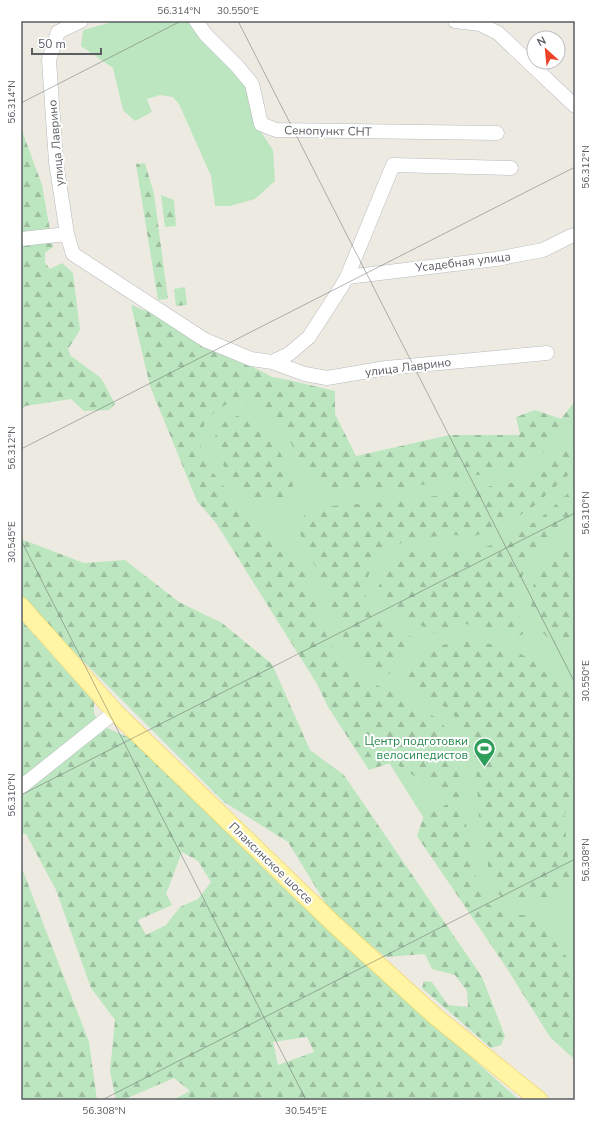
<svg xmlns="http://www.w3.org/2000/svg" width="596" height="1121" font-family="'Nunito Sans',sans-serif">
<defs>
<pattern id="forest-firs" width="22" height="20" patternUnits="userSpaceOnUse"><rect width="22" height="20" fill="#bce6bf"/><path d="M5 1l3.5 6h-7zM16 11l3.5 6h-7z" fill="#9cbe9f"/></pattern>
</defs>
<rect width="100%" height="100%" fill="#edebe1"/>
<path fill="#bce6bf" d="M116,21H192L249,85L257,126L273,150L275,181L255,199L230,206H215L211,176L179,104L173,97L160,95L147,99L152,112L135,121L123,110L113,68L81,46L83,30Z
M242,389L308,409L340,476L522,453L575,408V1059L182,433Z"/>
<path fill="url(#forest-firs)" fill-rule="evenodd" d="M21,128L42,185L53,247L45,253V263L50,269L62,263L73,273L80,330L68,349L71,356L101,378L115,404L109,410L84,411L71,399L25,406L21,411Z
M145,163L154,194L168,299L158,300L136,164Z
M161,195L174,200L176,226L165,227Z
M185,287L187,305L176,306L174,289Z
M131,305L156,315L272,377L284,379L335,391V414L356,456L450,435H520L516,417L535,410L561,419L575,401V419L543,453L511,469L410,487L340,491L324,485L304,467L282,427L266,410L245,401L231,402L218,409L205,421L200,444L207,465L231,496L293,553L308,581L326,634L341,662L356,675L410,701L441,721L450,736L462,771L465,819L479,892L485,902L503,914L538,916L553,940L575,967V1060L550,1037L506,967L417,836L423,818L449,803L443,795L393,762L369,770L328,707L317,684L216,523L197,501L150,386Z
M243,415L258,422L270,435L293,476V486L286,496L272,501L256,500C240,486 199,449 221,426C227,419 234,416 243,415Z
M575,439V469L534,506L502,527L475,536L452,535L407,539L377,559L363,586L370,609L386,623L422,643L410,651L388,675L364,663L352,653L339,629L320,575L304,545L300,533L301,522L305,514L317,507L412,500L515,482L552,464Z
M575,487V517L555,532L524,572L516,592L520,623L525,633L519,636L462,623L435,633L394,611L382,601L378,588L388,568L412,552L452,549L477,550L508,539L542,517Z
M575,535V643L560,645L547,638L533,618L530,594L536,579L565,542Z
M21,539L84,563L125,560L179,602L222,623L272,664L310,750L344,775L482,977L505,1036L501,1045L491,1048L422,988L424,981L432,982L448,1005L468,1007L467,991L455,975L432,969L425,954L385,957L331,912L288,842L224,802L30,608L21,594Z
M21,620L94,702V714L103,726L134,740L294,898L519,1100H173L190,1091L174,1078L123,1100H116L110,1071L115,1020L91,988L56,890L26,834L21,833ZM182,852L198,861L211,882L198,899L180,907L166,925L146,935L138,920L172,905L166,894ZM307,1037L314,1052L278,1065L273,1042Z
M463,638L513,649L537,664L575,695V800L564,815L570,879L566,889L560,897L549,902L507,900L495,892L492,887L479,817L476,769L463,730L451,711L417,689L401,681L420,662L438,647Z
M575,657V677L556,661L557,659Z
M21,866L89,1042L97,1100H21Z"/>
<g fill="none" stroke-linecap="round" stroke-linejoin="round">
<defs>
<path id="minor" d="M196,21L206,35L237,66L252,84L261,124L276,130L497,133
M455,21L480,24L498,33L575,106
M58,32L49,60L56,162L67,234L73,254L205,340L251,359L272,362L289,354L309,337L340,289L347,277L393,165L511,168
M58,32L81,21
M21,239L67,234
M347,277L496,259L543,250L571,236L575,235
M272,362L305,374L327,378L386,368L547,353
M21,787L115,712"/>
<path id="major" d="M21,606L115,712L335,925L436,1017L539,1100"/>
</defs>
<use href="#minor" stroke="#b7b9be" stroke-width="15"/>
<use href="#major" stroke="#f4d053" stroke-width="18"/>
<use href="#minor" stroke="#fff" stroke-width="14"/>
<use href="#major" stroke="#fff5a4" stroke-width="17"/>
</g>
<path fill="none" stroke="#5a5d62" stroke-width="1" stroke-opacity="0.45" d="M238,21L575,683M21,103L181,21M21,449L575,167M21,540L306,1100M21,795L575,513M102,1100L575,859"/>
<defs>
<symbol id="stadium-pin" viewBox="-11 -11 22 30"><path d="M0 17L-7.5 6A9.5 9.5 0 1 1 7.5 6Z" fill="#2e9e5b" stroke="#fff"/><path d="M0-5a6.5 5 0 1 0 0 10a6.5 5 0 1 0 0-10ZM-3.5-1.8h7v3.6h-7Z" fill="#fff"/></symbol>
</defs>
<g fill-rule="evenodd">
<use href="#stadium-pin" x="472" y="736" width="25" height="34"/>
</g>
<g text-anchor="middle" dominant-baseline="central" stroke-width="4" stroke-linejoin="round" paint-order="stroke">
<g font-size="12" fill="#5a5d62" stroke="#fff">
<text transform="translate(328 131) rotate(1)">Сенопункт СНТ</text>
<text transform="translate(56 143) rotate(-95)">улица Лаврино</text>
<text transform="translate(463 262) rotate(-7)">Усадебная улица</text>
<text transform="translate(408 367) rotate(-7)">улица Лаврино</text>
<text transform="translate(271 863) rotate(44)">Плаксинское шоссе</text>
</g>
<g font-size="12" fill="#27864d" stroke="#fff" text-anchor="end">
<text x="468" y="741">Центр подготовки<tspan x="468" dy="14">велосипедистов</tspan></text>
</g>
</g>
<rect width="596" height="1121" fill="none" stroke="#ffffff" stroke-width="44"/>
<g transform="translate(546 50) rotate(333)"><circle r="19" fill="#ffffff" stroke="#bdbec0"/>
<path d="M0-3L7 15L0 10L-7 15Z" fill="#ec4227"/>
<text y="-6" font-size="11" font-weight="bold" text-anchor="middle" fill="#5a5d62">N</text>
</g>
<path d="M32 48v6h69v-6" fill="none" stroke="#5a5d62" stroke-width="2"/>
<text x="38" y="48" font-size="12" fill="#5a5d62" stroke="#ffffff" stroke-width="3" paint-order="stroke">50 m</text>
<rect x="22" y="22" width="552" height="1077" fill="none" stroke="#5a5d62" stroke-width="1.5"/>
<g font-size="10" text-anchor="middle" fill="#5a5d62">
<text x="179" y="14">56.314°N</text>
<text x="238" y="14">30.550°E</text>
<text transform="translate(11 102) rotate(-90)" y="4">56.314°N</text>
<text transform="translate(585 167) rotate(-90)" y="4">56.312°N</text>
<text transform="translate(11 448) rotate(-90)" y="4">56.312°N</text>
<text transform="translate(585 513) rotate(-90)" y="4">56.310°N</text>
<text transform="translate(11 542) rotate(-90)" y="4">30.545°E</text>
<text transform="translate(585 681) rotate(-90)" y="4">30.550°E</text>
<text transform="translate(11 795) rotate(-90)" y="4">56.310°N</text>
<text transform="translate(585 860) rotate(-90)" y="4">56.308°N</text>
<text x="104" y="1114">56.308°N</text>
<text x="306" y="1114">30.545°E</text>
</g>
</svg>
